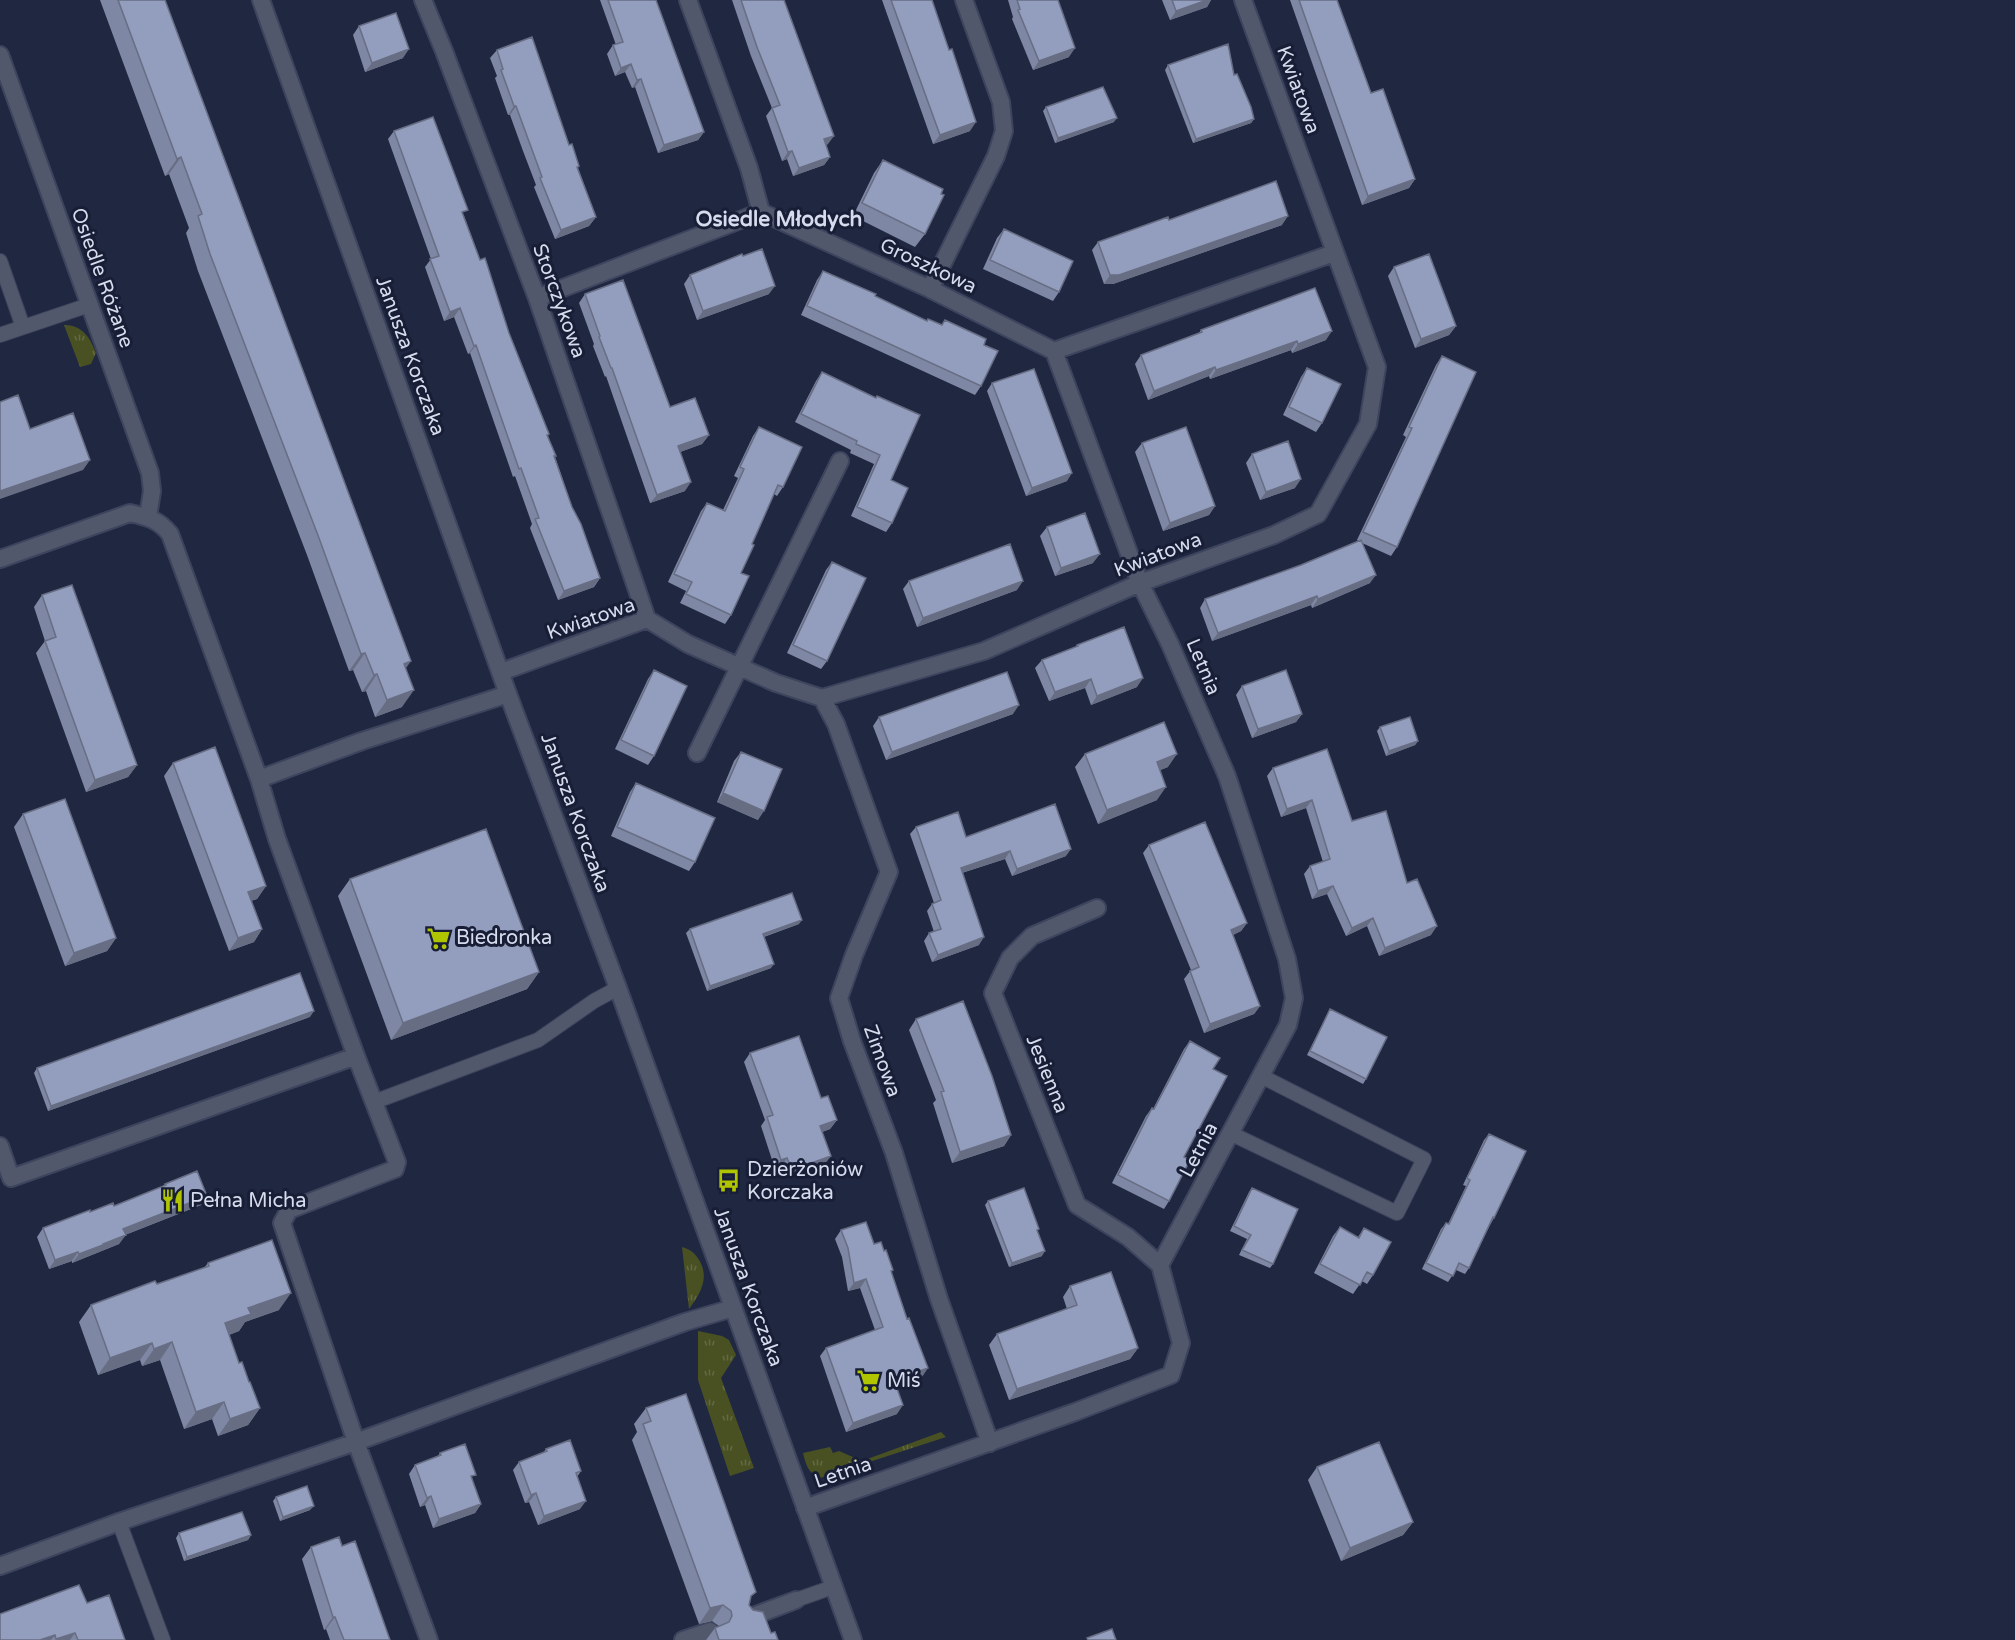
<svg xmlns="http://www.w3.org/2000/svg" width="2015" height="1640" font-family="'Varela Round',sans-serif">
<defs>
<pattern id="grass-tufts" width="24" height="20" patternUnits="userSpaceOnUse" patternTransform="scale(1.5)"><rect width="24" height="20" fill="#495123"/><path d="M3 7l-1-3M5 7V3M7 7l1-3M15 17l-1-3M17 17v-4M19 17l1-3" fill="none" stroke="#626943"/></pattern>
</defs>
<rect width="100%" height="100%" fill="#202741"/>
<path fill="url(#grass-tufts)" d="M64,325C83,325 90,338 96,353L91,364L80,367Z
M682,1247C688,1249 693,1251 697,1257C711,1276 701,1293 689,1309Z
M698,1331L722,1336L729,1340L736,1355L721,1378L754,1468L730,1476L698,1380Z
M941,1432L946,1437L820,1478C808,1473 806,1465 803,1453L830,1447L833,1453L839,1451L862,1461Z"/>
<g fill="none" stroke-linecap="round" stroke-linejoin="round">
<defs>
<path id="service" d="M0,261L23,327
M0,335L89,305
M374,1102L538,1040L594,1001L618,988
M1232,1134L1397,1213L1424,1159L1261,1076
M119,1522L163,1640
M796,1600L833,1587"/>
<path id="minor" d="M423,0L444,51L537,298L647,619
M688,0L749,168L761,212L930,289L1054,351L1140,583L1170,644L1227,776L1287,959L1294,998L1288,1025L1160,1265L1181,1343L1171,1375L1075,1412L805,1508
M0,55L150,473L152,491L148,517
M930,289L996,156L1004,131L1001,102L964,0
M537,298L761,212
M1054,351L1334,253
M0,559L130,513C148,517 159,520 170,534L259,779L362,741L508,694
M501,672L647,619L688,644L776,683L822,698L984,651L1140,583L1274,535L1318,514L1368,424L1377,367L1243,0
M822,698L836,724L889,872L854,955L839,998L852,1041L894,1153L939,1299L990,1443
M697,753L840,461
M1097,908L1032,936L1010,958L993,993L1077,1205L1128,1237L1160,1265
M356,1056L397,1162L395,1169L289,1210L282,1223L356,1442L429,1640
M0,1146L11,1178L356,1056L277,839L259,779
M0,1566L119,1522L356,1442L685,1322L733,1308
M748,1618L796,1600
M683,1640L710,1631"/>
<path id="tertiary" d="M261,0L508,694L618,988L853,1640"/>
</defs>
<use href="#service" stroke="#3d445d" stroke-width="16"/>
<use href="#minor" stroke="#3d445d" stroke-width="20"/>
<use href="#tertiary" stroke="#3d445d" stroke-width="20"/>
<use href="#service" stroke="#52586c" stroke-width="14"/>
<use href="#minor" stroke="#52586c" stroke-width="16"/>
<use href="#tertiary" stroke="#52586c" stroke-width="16"/>
</g>
<path fill="#7e87a3" d="M100,0H165L406,668L402,707L375,717L366,691L362,692L353,670L349,671L307,555L198,271L186,233L189,228L169,174L165,176Z
M600,0H656L704,132L698,140L658,153L635,87L632,88L625,72L615,76L607,54L613,45H616Z
M732,0H784L828,144L826,145L830,157L824,165L793,176L787,159L782,161L766,116L772,108L751,56Z
M882,0H932L970,131L933,144Z
M1008,0H1058L1069,57L1033,70L1012,19L1013,17Z
M1162,0H1211L1207,7L1170,20Z
M1290,0H1337L1371,93L1415,179L1409,188L1362,205Z
M359,26L403,58L365,72L353,35Z
M497,50L569,145L579,166L578,168L596,217L589,226L555,239L534,187L536,185L523,151L510,115H508L495,78L497,76L490,58Z
M1168,65L1234,75L1254,119L1251,123L1193,143L1165,70Z
M1046,107L1114,122L1055,143L1043,111Z
M394,131L464,216L480,260L549,434L548,436L572,507L600,578L594,587L558,600L530,528L532,524L515,476L513,477L470,353L468,354L454,317L444,321L425,267L431,259L388,139Z
M883,160L941,194L925,234L915,247L853,216L874,173Z
M1169,220L1282,225L1113,284H1104L1092,250L1098,242Z
M1004,229L1059,292L1053,301L983,269L997,238Z
M743,256L769,294L697,320L684,284L690,275Z
M1394,267L1456,326L1449,335L1415,348L1388,276Z
M823,271L927,321L941,325L945,320L981,386L975,395L801,315L817,280Z
M585,294L670,407L709,435L702,444L680,452L685,491L650,503L606,376L605,377L593,346L594,344L579,303Z
M1201,330L1326,340L1292,353L1291,350L1210,379L1209,376L1148,400L1135,364L1141,355L1199,333Z
M1442,356L1397,547L1391,556L1362,543L1370,583L1312,608L1311,605L1212,641L1200,608L1205,599L1301,565L1358,541L1357,540L1406,437L1403,435L1436,365Z
M1307,368L1322,423L1316,432L1283,415L1301,377Z
M822,372L875,398L891,480L892,523L886,532L851,516L874,464L850,453L851,450L795,422L816,381Z
M992,383L1067,481L1026,496L987,391Z
M759,427L783,487L777,496L774,494L752,544L741,573L731,615L725,624L680,603L686,591L668,582L701,511L707,503L723,510L738,478L734,476L753,436Z
M1142,443L1215,506L1209,515L1163,531L1135,452Z
M1252,454L1295,488L1260,500L1246,463Z
M1047,527L1093,563L1055,576L1040,536Z
M832,562L827,661L821,669L787,653L826,570Z
M909,581L1017,590L917,627L903,589Z
M42,595L137,765L128,777L86,792L36,653L45,641L34,607Z
M1077,645L1137,687L1091,705L1085,688L1049,701L1035,668L1042,660L1076,647Z
M654,670V756L648,765L615,749L648,679Z
M1242,686L1302,714L1296,722L1252,738L1236,695Z
M1013,714L886,760L873,726L879,717Z
M1380,727L1418,741L1415,745L1386,756L1377,731Z
M741,752L758,820L717,802L734,761Z
M1085,754L1168,767L1160,770L1157,800L1098,824L1075,767Z
M173,763L266,886L257,899L251,901L262,929L254,942L229,951L164,776Z
M1273,768L1352,821L1407,883L1431,935L1379,956L1367,926L1346,936L1327,894L1312,899L1304,874L1310,866L1323,862L1306,808L1281,817L1267,776Z
M636,783L695,862L689,871L611,836L630,792Z
M23,814L116,938L107,951L65,966L14,827Z
M916,827L966,837L1066,856L1012,876L1005,859L962,873L979,945L932,962L924,941L929,933L934,932L927,911L932,904L934,903L910,834Z
M1149,845L1247,923L1241,931L1233,935L1260,1006L1254,1014L1204,1033L1184,979L1191,970L1143,853Z
M350,879L539,972L527,989L391,1040L338,896Z
M799,924L764,937L771,968L707,991L686,933L690,929Z
M1330,1009L1366,1079L1363,1084L1307,1055Z
M310,1017L48,1111L34,1073L37,1068Z
M916,1019L1011,1135L1004,1146L952,1163L933,1103L936,1100L909,1030Z
M1190,1041L1213,1069L1169,1201L1164,1209L1112,1183L1146,1116L1152,1108L1153,1109L1184,1049Z
M750,1053L821,1098L837,1120L830,1129L822,1132L824,1165L785,1178L781,1167L775,1169L761,1126L765,1120L744,1062Z
M1489,1134L1494,1218L1490,1225L1469,1268L1465,1274L1456,1270L1448,1282L1422,1269L1441,1229L1446,1223L1448,1224L1466,1186L1463,1185L1484,1140Z
M165,1184L207,1196L201,1205L125,1235L119,1244L72,1263V1261L49,1269L37,1237L43,1228L90,1212L114,1206L163,1186Z
M1252,1188L1273,1264L1270,1268L1239,1255L1247,1239L1230,1231L1249,1192Z
M988,1201L1037,1231L1042,1256L1009,1267L985,1205Z
M1340,1227L1358,1237L1364,1228L1373,1275L1367,1284L1362,1281L1353,1294L1314,1273L1333,1236Z
M841,1230L874,1244L884,1251L893,1270L891,1272L922,1377L896,1386L897,1414L846,1432L820,1356L826,1348L875,1330L860,1288L848,1291L842,1257L835,1239Z
M208,1263L279,1310L245,1322L239,1331L229,1335L239,1363L249,1382L260,1408L248,1425L218,1436L212,1419L184,1429L160,1360L142,1366L140,1360L98,1375L79,1322L91,1305L157,1284L204,1268Z
M1070,1286L1138,1348L1130,1359L1009,1400L989,1345L997,1334L1067,1309L1063,1297Z
M646,1408L750,1601L749,1605L771,1633L778,1640H706L715,1628L719,1626L712,1621L699,1624L632,1440L637,1432L634,1424Z
M546,1449L581,1471L577,1477L580,1509L538,1525L529,1502L525,1503L513,1470L519,1462L543,1453Z
M440,1453L472,1480L481,1504L475,1513L433,1528L425,1505L420,1507L409,1474L415,1465L438,1456Z
M1317,1467L1413,1522L1403,1535L1341,1561L1308,1480Z
M276,1497L310,1510L280,1521L273,1501Z
M179,1533L251,1535L248,1540L184,1561L176,1538Z
M342,1546L390,1640H330L326,1629L324,1630L302,1559L311,1547Z
M87,1603L125,1640H0Z"/>
<path fill="#676e84" d="M1207,0H1211L1207,7L1170,20L1176,11Z
M1075,48L1069,57L1033,70L1039,61Z
M409,49L403,58L365,72L372,63Z
M631,64L625,72L615,76L621,68Z
M641,79L635,87L632,88L637,80Z
M514,106H516L510,115H508Z
M1117,118L1114,122L1055,143L1058,138Z
M1254,119L1251,123L1193,143L1196,139Z
M976,122L970,131L933,144L940,135Z
M704,132L698,140L658,153L664,145Z
M834,136L828,144L818,148L824,139Z
M792,151L787,159L782,161L788,152Z
M181,157L169,174L165,176L177,159Z
M830,157L824,165L793,176L799,168Z
M1415,179L1409,188L1362,205L1368,196Z
M1288,216L1282,225L1113,284H1104L1110,275Z
M596,217L589,226L555,239L561,230Z
M775,286L769,294L697,320L703,311Z
M460,308L454,317L444,321L450,312Z
M1456,326L1449,335L1415,348L1421,339Z
M1332,331L1326,340L1292,353L1298,344Z
M1297,341L1291,350L1210,379L1216,370Z
M476,345L470,353L468,354L474,346Z
M1215,367L1209,376L1148,400L1154,391Z
M709,435L702,444L672,455L678,446Z
M90,460L83,470L0,499V491Z
M1072,473L1067,481L1026,496L1032,488Z
M1301,479L1295,488L1260,500L1266,492Z
M691,482L685,491L650,503L657,495Z
M1215,506L1209,515L1163,531L1170,523Z
M1100,554L1093,563L1055,576L1061,568Z
M1376,575L1370,583L1312,608L1318,599Z
M600,578L594,587L558,600L564,591Z
M1023,581L1017,590L917,627L923,618Z
M1317,596L1311,605L1212,641L1218,633Z
M365,653L353,670L349,671L361,654Z
M411,661L399,678L404,664Z
M377,674L366,691L362,692L374,675Z
M1143,678L1137,687L1091,705L1097,696Z
M1091,679L1085,688L1049,701L1055,692Z
M414,690L402,707L375,717L387,700Z
M1019,705L1013,714L886,760L892,752Z
M1302,714L1296,722L1252,738L1258,729Z
M1418,741L1415,745L1386,756L1389,751Z
M1177,754L1168,767L1148,775L1157,762Z
M137,765L128,777L86,792L95,780Z
M1166,787L1157,800L1098,824L1107,810Z
M723,793L764,811L758,820L717,802Z
M1312,800L1306,808L1281,817L1287,809Z
M1071,849L1066,856L1012,876L1017,869Z
M1010,851L1005,859L955,875L961,868Z
M266,886L257,899L239,905L248,892Z
M1333,886L1327,894L1312,899L1318,891Z
M1373,918L1367,926L1346,936L1352,928Z
M802,920L799,924L760,938L763,934Z
M1247,923L1241,931L1225,938L1231,930Z
M1437,926L1431,935L1379,956L1385,948Z
M262,929L254,942L229,951L238,938Z
M984,937L979,945L932,962L938,955Z
M116,938L107,951L65,966L74,953Z
M774,964L771,968L707,991L710,986Z
M539,972L527,989L391,1040L403,1023Z
M1260,1006L1254,1014L1204,1033L1210,1024Z
M314,1011L310,1017L48,1111L51,1106Z
M837,1120L830,1129L814,1135L820,1126Z
M1011,1135L1004,1146L952,1163L960,1152Z
M831,1156L824,1165L785,1178L792,1170Z
M787,1158L781,1167L775,1169L781,1160Z
M207,1196L201,1205L117,1238L123,1229Z
M126,1235L119,1244L72,1263L79,1254Z
M1045,1251L1042,1256L1009,1267L1012,1263Z
M78,1252L72,1261L49,1269L55,1260Z
M866,1279L860,1288L848,1291L854,1283Z
M291,1293L279,1310L245,1322L239,1331L213,1341L225,1323L248,1308Z
M172,1342L160,1360L142,1366L154,1349Z
M152,1343L140,1360L98,1375L110,1358Z
M1138,1348L1130,1359L1009,1400L1017,1389Z
M928,1368L922,1377L888,1389L894,1380Z
M224,1402L212,1419L184,1429L196,1412Z
M903,1405L897,1414L846,1432L853,1423Z
M260,1408L248,1425L218,1436L230,1419Z
M536,1493L529,1502L525,1503L531,1495Z
M431,1496L425,1505L420,1507L427,1498Z
M586,1501L580,1509L538,1525L544,1516Z
M481,1504L475,1513L433,1528L439,1519Z
M314,1506L310,1510L280,1521L283,1517Z
M1413,1522L1403,1535L1341,1561L1350,1548Z
M251,1535L248,1540L184,1561L187,1557Z
M723,1605L712,1621L699,1624L710,1608Z
M333,1617H335L326,1629L324,1630Z
M75,1633L70,1640H56V1639Z
M55,1635L51,1640H40Z"/>
<path fill="#939dbd" stroke="#676e84" stroke-width="1.5" d="M118,0H165L411,661L404,664L414,690L387,700L377,674L374,675L365,653L361,654L319,538L210,254L198,216L202,214L181,157L177,159Z
M608,0H656L704,132L664,145L641,79L637,80L631,64L621,68L613,45L623,42Z
M741,0H784L834,136L824,139L830,157L799,168L792,151L788,152L772,108L780,105L757,47Z
M891,0H932L949,50L952,49L976,122L940,135Z
M1017,0H1058L1075,48L1039,61L1018,10L1020,9Z
M1172,0H1207L1176,11Z
M1299,0H1337L1371,93L1383,89L1415,179L1368,196Z
M396,13L409,49L372,63L359,26Z
M532,37L569,145L572,144L579,166L577,167L596,217L561,230L540,178L542,177L516,106H514L501,70L503,69L497,50Z
M1228,44L1234,75L1237,74L1251,107L1254,119L1196,139L1168,65Z
M1103,87L1117,118L1058,138L1046,107Z
M433,117L468,210L462,212L480,260L485,258L509,333L549,434L547,435L556,456H554L572,507L581,524L600,578L564,591L535,519L539,518L521,468L519,469L476,345L474,346L460,308L450,312L430,259L439,256L394,131Z
M883,160L943,189L941,194L944,195L925,234L862,203Z
M1276,181L1288,216L1119,275H1110L1098,242L1168,217L1169,220Z
M1004,229L1073,261L1059,292L990,260Z
M762,249L775,286L703,311L690,275L742,254L743,256Z
M1429,254L1456,326L1421,339L1394,267Z
M823,271L876,294L875,296L927,321L928,319L942,325L945,320L986,339L984,345L998,351L981,386L807,306Z
M623,280L670,407L695,398L709,435L678,446L691,482L657,495L612,368H611L599,337L600,336L585,294Z
M1315,288L1332,331L1298,344L1297,341L1216,370L1215,367L1154,391L1141,355L1202,332L1201,330Z
M1442,356L1476,372L1397,547L1363,532L1412,428L1409,427Z
M1307,368L1341,384L1322,423L1289,407Z
M1034,369L1072,473L1032,488L992,383Z
M822,372L876,398L877,396L920,415L891,480L908,488L892,523L857,507L880,455L856,444L857,441L801,414Z
M18,395L30,429L73,413L90,460L0,491V402Z
M759,427L802,447L783,487L778,485L752,544L754,545L741,573L749,576L731,615L686,594L692,582L674,574L707,503L725,511L744,469L740,467Z
M1186,427L1215,506L1170,523L1142,443Z
M1288,441L1301,479L1266,492L1252,454Z
M1085,513L1100,554L1061,568L1047,527Z
M1361,540L1376,575L1318,599L1317,596L1218,633L1205,599L1301,565Z
M1010,544L1023,581L923,618L909,581Z
M832,562L866,578L827,661L793,645Z
M72,585L137,765L95,780L45,641L56,637L42,595Z
M1124,627L1143,678L1097,696L1091,679L1055,692L1042,660L1078,646L1077,645Z
M654,670L687,686L654,756L621,740Z
M1286,670L1302,714L1258,729L1242,686Z
M1007,672L1019,705L892,752L879,717Z
M1410,717L1418,741L1389,751L1380,727Z
M1164,722L1177,754L1157,762L1166,787L1107,810L1085,754Z
M215,747L266,886L248,892L262,929L238,938L173,763Z
M1327,749L1352,821L1386,811L1407,883L1417,879L1437,926L1385,948L1373,918L1352,928L1333,886L1318,891L1310,866L1330,859L1312,800L1287,809L1273,768Z
M741,752L782,769L764,811L723,793Z
M636,783L715,818L695,862L617,827Z
M65,799L116,938L74,953L23,814Z
M1055,804L1071,849L1017,869L1010,851L961,868L984,937L938,955L929,933L941,929L932,904L941,900L916,827L958,812L966,837Z
M1205,822L1247,923L1231,930L1260,1006L1210,1024L1190,971L1199,967L1149,845Z
M486,829L539,972L403,1023L350,879Z
M792,893L802,920L763,934L774,964L710,986L690,929Z
M300,973L314,1011L51,1106L37,1068Z
M963,1001L992,1076L1011,1135L960,1152L941,1092L944,1091L916,1019Z
M1330,1009L1387,1037L1366,1079L1310,1051Z
M799,1036L821,1098L828,1096L837,1120L820,1126L831,1156L792,1170L787,1158L781,1160L767,1117L773,1115L750,1053Z
M1190,1041L1220,1058L1213,1069L1227,1076L1184,1157L1190,1160L1169,1201L1118,1175L1152,1108L1154,1109Z
M1489,1134L1526,1151L1494,1218L1493,1217L1469,1268L1459,1263L1453,1276L1426,1263L1446,1223L1449,1224L1470,1180L1467,1178Z
M197,1171L207,1196L123,1229L126,1235L103,1244V1245L79,1254L78,1252L55,1260L43,1228L90,1210V1212L113,1203L114,1206L166,1185L165,1184Z
M1024,1188L1039,1229L1037,1230L1045,1251L1012,1263L988,1201Z
M1252,1188L1298,1209L1273,1264L1242,1250L1251,1235L1234,1226Z
M866,1222L874,1244L881,1242L884,1251L886,1250L893,1270L891,1271L907,1319L909,1318L928,1368L894,1380L903,1405L853,1423L826,1348L883,1327L866,1279L854,1283L848,1248L841,1230Z
M1340,1227L1359,1238L1364,1228L1391,1242L1373,1275L1367,1272L1360,1285L1320,1264Z
M272,1240L291,1293L248,1308L251,1314L225,1323L239,1363L242,1362L249,1382H250L260,1408L230,1419L224,1402L196,1412L172,1342L154,1349L152,1343L110,1358L91,1305L155,1281L157,1284L209,1266L208,1263Z
M1111,1272L1138,1348L1017,1389L997,1334L1077,1305L1070,1286Z
M686,1394L756,1592L751,1596L749,1605L753,1610L763,1612L771,1633L775,1632L778,1640H719L715,1628L729,1622L732,1616L731,1611L723,1605L710,1608L643,1424L651,1421L646,1408Z
M570,1440L581,1471L576,1473L586,1501L544,1516L536,1493L531,1495L519,1462L547,1451L546,1449Z
M1379,1442L1413,1522L1350,1548L1317,1467Z
M465,1444L476,1475L471,1476L481,1504L439,1519L431,1496L427,1498L415,1465L441,1455L440,1453Z
M307,1486L314,1506L283,1517L276,1497Z
M242,1512L251,1535L187,1557L179,1533Z
M339,1537L342,1546L355,1541L390,1640H344L335,1617H333L311,1547Z
M79,1585L87,1603L109,1595L125,1640H78L75,1633L56,1639L55,1635L40,1640H0V1614Z
M1112,1629L1116,1640H1088L1087,1638Z"/>
<defs>
<symbol id="supermarket-bare" viewBox="-9 -9 18 18"><path d="M-6-5.5h2.5l.6 2H6L4.5 2H-2.5L-4.4-4H-6ZM-1.5 3.2a1.3 1.3 0 1 0 .1 0ZM3 3.2a1.3 1.3 0 1 0 .1 0Z" fill="#b0c500" stroke="#171e36" stroke-width="2.5" paint-order="stroke"/></symbol>
<symbol id="bus-bare" viewBox="-9 -9 18 18"><path d="M-5-6H5V4H4V6H2V4H-2V6H-4V4H-5ZM-3.5-4V0h7V-4ZM-3.5 1.2v1.5H-2V1.2ZM2 1.2v1.5H3.5V1.2Z" fill="#b0c500" stroke="#171e36" stroke-width="2.5" paint-order="stroke"/></symbol>
<symbol id="restaurant-bare" viewBox="-9 -9 18 18"><path d="M-5-6h1v4h1v-4h1v4h1v-4h1v5L-1.5 .5V6h-2V.5L-5-1ZM5-6V6H3V1.5H1.5Q1.5-4 5-6Z" fill="#b0c500" stroke="#171e36" stroke-width="2.5" paint-order="stroke"/></symbol>
</defs>
<g fill-rule="evenodd">
<use href="#supermarket-bare" x="422" y="922" width="33" height="33"/>
<use href="#bus-bare" x="712" y="1164" width="33" height="33"/>
<use href="#restaurant-bare" x="156" y="1184" width="33" height="33"/>
<use href="#supermarket-bare" x="852" y="1364" width="33" height="33"/>
</g>
<g text-anchor="middle" dominant-baseline="central" stroke-width="6" stroke-linejoin="round" paint-order="stroke">
<g font-size="20" fill="#d6dced" stroke="#171e36">
<text transform="translate(1298 90) rotate(70)">Kwiatowa</text>
<text transform="translate(928 266) rotate(25)">Groszkowa</text>
<text transform="translate(102 278) rotate(70)">Osiedle Różane</text>
<text transform="translate(559 301) rotate(70)">Storczykowa</text>
<text transform="translate(410 356) rotate(70)">Janusza Korczaka</text>
<text transform="translate(1158 555) rotate(-21)">Kwiatowa</text>
<text transform="translate(591 619) rotate(-19)">Kwiatowa</text>
<text transform="translate(1203 667) rotate(67)">Letnia</text>
<text transform="translate(575 813) rotate(70)">Janusza Korczaka</text>
<text transform="translate(882 1061) rotate(70)">Zimowa</text>
<text transform="translate(1047 1074) rotate(68)">Jesienna</text>
<text transform="translate(1199 1150) rotate(-62)">Letnia</text>
<text transform="translate(748 1287) rotate(70)">Janusza Korczaka</text>
<text transform="translate(843 1473) rotate(-19)">Letnia</text>
</g>
<g font-size="20" fill="#d6dced" stroke="#171e36" text-anchor="start">
<text x="456" y="938">Biedronka</text>
<text x="747" y="1170">Dzierżoniów<tspan x="747" dy="23">Korczaka</tspan></text>
<text x="190" y="1201">Pełna Micha</text>
<text x="887" y="1381">Miś</text>
</g>
<g font-size="21" font-weight="bold" fill="#d6dced" stroke="#171e36">
<text x="779" y="219">Osiedle Młodych</text>
</g>
</g>
</svg>
